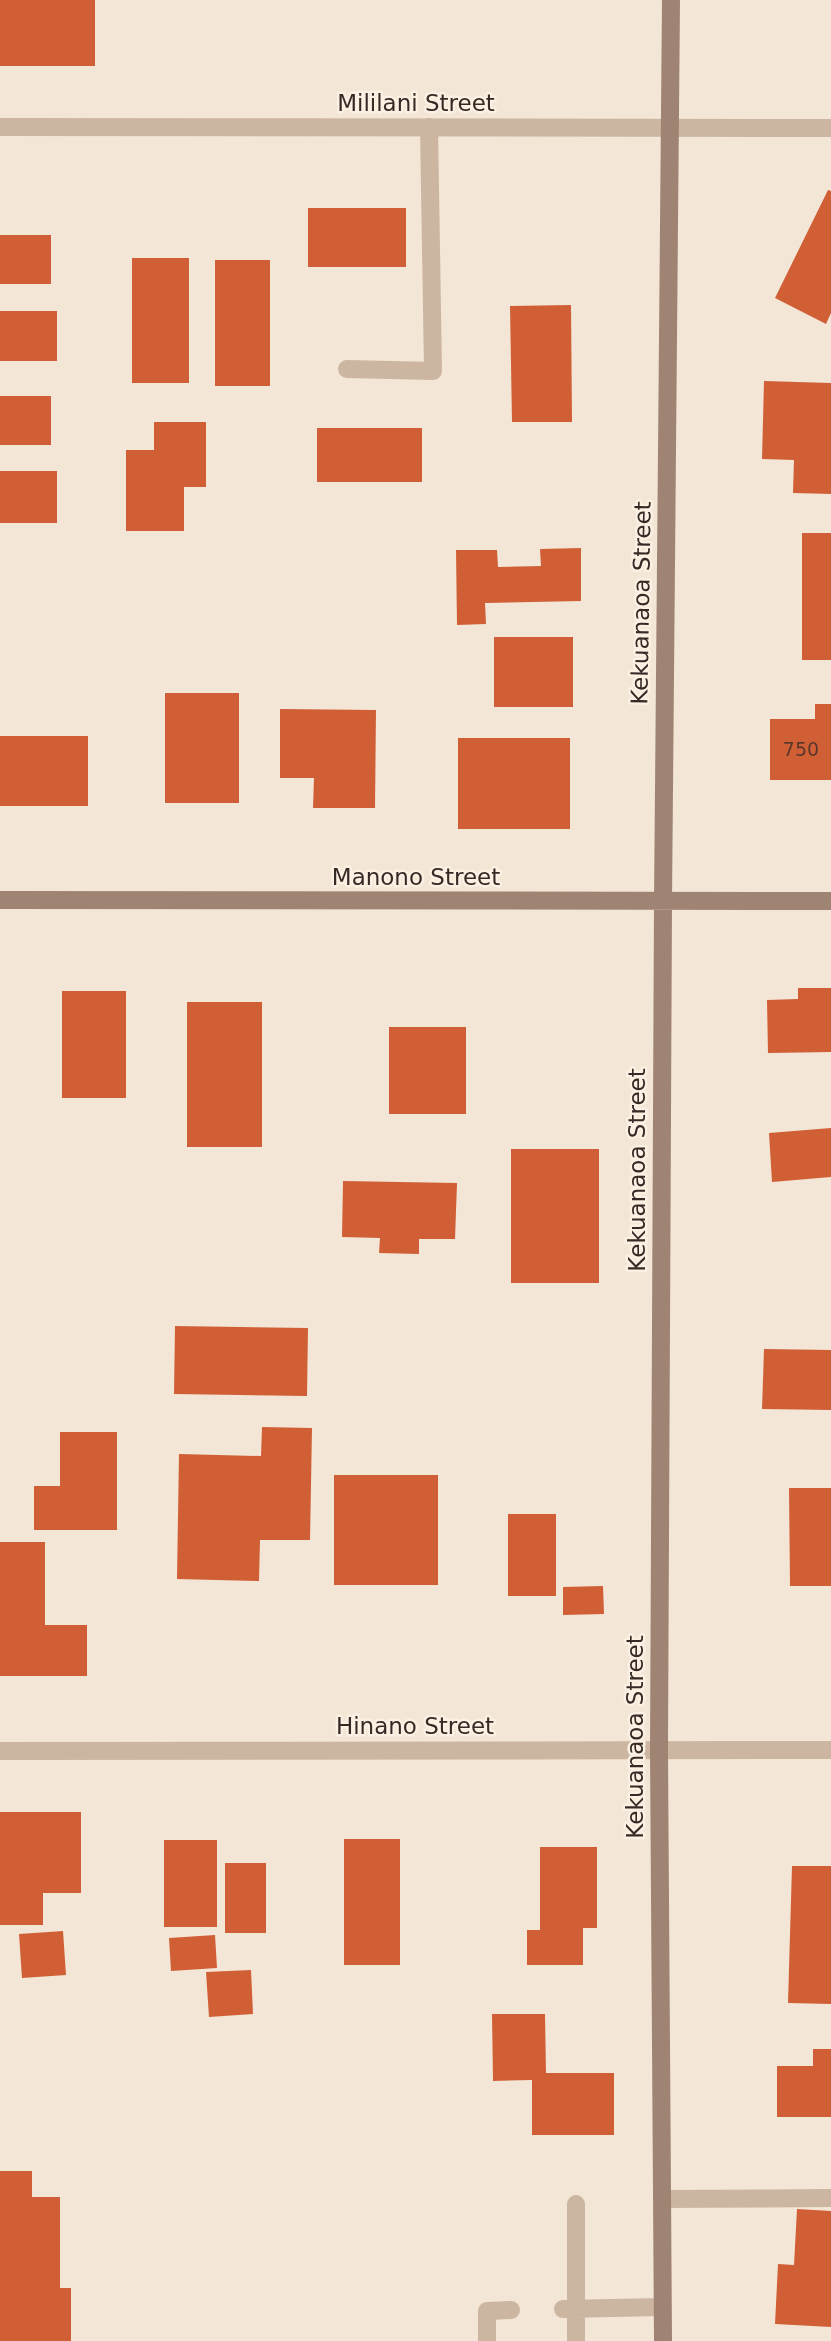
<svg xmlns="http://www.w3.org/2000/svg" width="831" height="2341" font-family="'DejaVu Sans',sans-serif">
<rect width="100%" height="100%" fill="#f3e6d6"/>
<path fill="#d15f36" d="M0,0H95V66H0Z
M828,190L831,191V313L826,324L775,298Z
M308,208H406V267H308Z
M0,235H51V284H0Z
M132,258H189V383H132Z
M215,260H270V386H215Z
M571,305L572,422H512L510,306Z
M0,311H57V361H0Z
M764,381L831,383V494L793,493L794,460L762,459Z
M0,396H51V445H0Z
M154,422H206V487H184V531H126V450H154Z
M317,428H422V482H317Z
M0,471H57V523H0Z
M802,533H831V660H802Z
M581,548V601L485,603L486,624L457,625L456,550H497L498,567L541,566L540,549Z
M494,637H573V707H494Z
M165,693H239V803H165Z
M815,704H831V780H770V719H815Z
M280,709L376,710L375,808H313L314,778H280Z
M0,736H88V806H0Z
M458,738H570V829H458Z
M798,988H831V1052L768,1053L767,1000L798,999Z
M62,991H126V1098H62Z
M187,1002H262V1147H187Z
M389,1027H466V1114H389Z
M831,1128V1177L772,1182L769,1133Z
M511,1149H599V1283H511Z
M343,1181L457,1183L455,1239H419V1254L379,1253L380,1238L342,1237Z
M175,1326L308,1328L307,1396L174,1394Z
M764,1349L831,1350V1410L762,1409Z
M262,1427L312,1428L310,1540H260L259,1581L177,1579L179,1454L261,1456Z
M60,1432H117V1530H34V1486H60Z
M334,1475H438V1585H334Z
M789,1488H831V1586H790Z
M508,1514H556V1596H508Z
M0,1542H45V1625H87V1676H0Z
M603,1586L604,1614L563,1615V1587Z
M0,1812H81V1893H43V1925H0Z
M344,1839H400V1965H344Z
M164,1840H217V1927H164Z
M540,1847H597V1928H583V1965H527V1930H540Z
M225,1863H266V1933H225Z
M792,1866H831V2004L788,2003Z
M63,1931L66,1975L22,1978L19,1934Z
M215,1935L217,1968L171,1971L169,1938Z
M251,1970L253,2014L209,2017L206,1972Z
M492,2014H545L546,2073H614V2135H532V2080L493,2081Z
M813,2049H831V2117H777V2066H813Z
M0,2171H32V2197H60V2288H71V2341H0Z
M797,2209L831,2211V2327L775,2324L778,2264L794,2265Z"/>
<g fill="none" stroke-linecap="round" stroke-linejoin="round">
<path stroke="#ccb6a1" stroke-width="18" d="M347,369L433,371L429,127
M662,2199L831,2198
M576,2204V2341
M563,2309L662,2307
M487,2341V2311L511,2310"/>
<path stroke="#ccb6a1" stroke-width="18" d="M0,127L831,128
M0,1751L831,1750"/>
<path stroke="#9f8473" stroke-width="18" d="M0,900L831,901
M663,2341L659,1750L663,902L671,0"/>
</g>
<g text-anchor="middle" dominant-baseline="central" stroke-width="5" stroke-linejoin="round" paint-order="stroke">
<g font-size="19" fill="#5c3729">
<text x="801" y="749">750</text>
</g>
<g font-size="23" fill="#352a25" stroke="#fbf0e2">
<text x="416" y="103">Mililani Street</text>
<text transform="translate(641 603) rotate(-89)">Kekuanaoa Street</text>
<text x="416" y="877">Manono Street</text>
<text transform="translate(637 1170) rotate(-90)">Kekuanaoa Street</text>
<text x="415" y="1726">Hinano Street</text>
<text transform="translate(635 1737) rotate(-90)">Kekuanaoa Street</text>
</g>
</g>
</svg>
